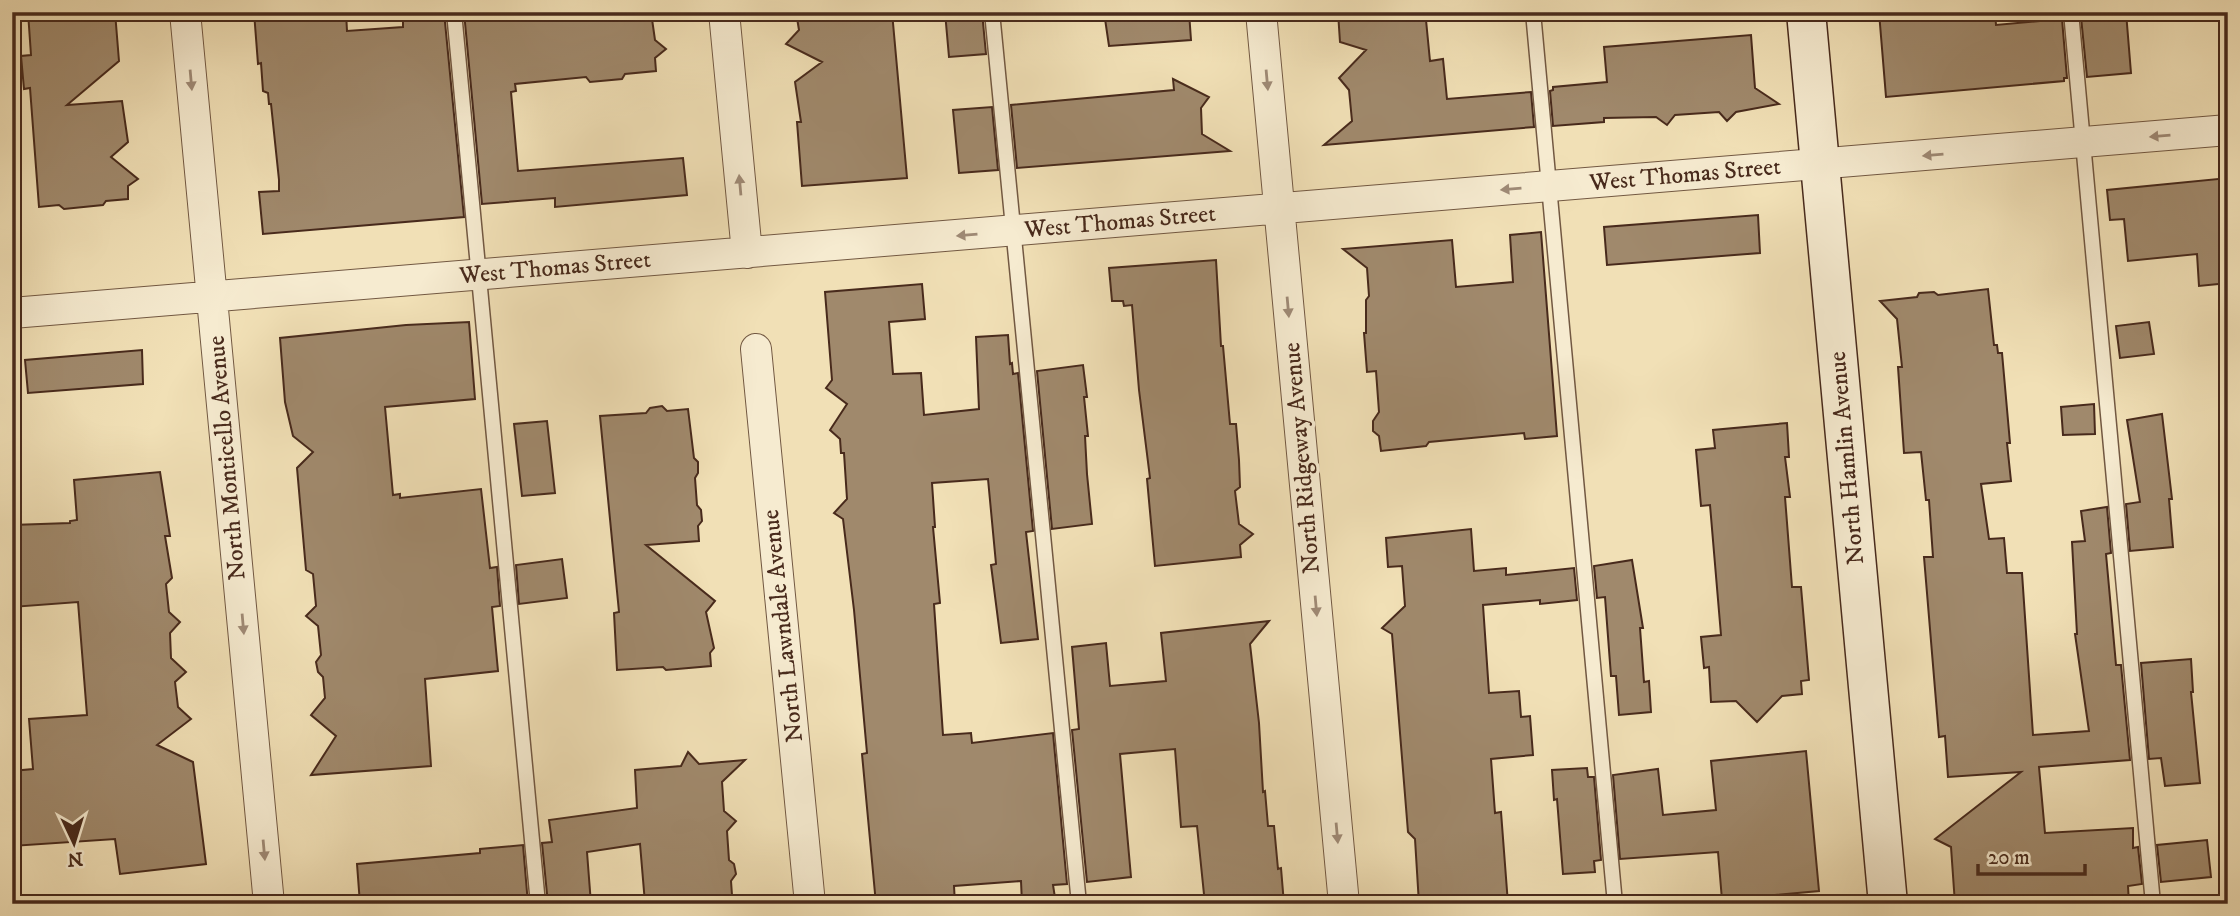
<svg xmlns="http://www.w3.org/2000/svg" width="2240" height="916" font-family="'IM FELL DW Pica',serif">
<rect width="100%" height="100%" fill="#f1e0b6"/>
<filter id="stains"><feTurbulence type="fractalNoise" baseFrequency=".00286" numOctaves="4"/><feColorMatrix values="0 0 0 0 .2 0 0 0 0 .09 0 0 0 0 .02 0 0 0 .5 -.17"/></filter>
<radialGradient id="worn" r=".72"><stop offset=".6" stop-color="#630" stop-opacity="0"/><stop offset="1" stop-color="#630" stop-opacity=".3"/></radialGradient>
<path fill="#a0896c" stroke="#482a1c" stroke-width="2" d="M28,12H115L119,61L67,105L122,101L128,142L111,157L138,179L128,186V199L106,201L103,205L64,209L59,205L39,207L30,88L24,89L21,56L31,55Z
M254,12H346L347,31L403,27V12H444L464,217L263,234L259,192L279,191V180L271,104H269L268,93L263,91L261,63L258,64Z
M464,12H651L655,40L666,49L655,58L656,71L625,74L622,79L590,82L586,77L515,84L516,91L511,92L518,171L683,158L687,195L555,207V198L482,204Z
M796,12H892L907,178L802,186L797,122H801L795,82L822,62L786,44L799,30Z
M945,12H982L986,54L949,57Z
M1104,12H1189L1191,40L1109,46Z
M1338,12H1413L1414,21L1426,20L1430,61L1443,59L1447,99L1531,92L1534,127L1324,145L1352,121L1349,90L1339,78L1366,50L1340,42Z
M1879,12H1995L1996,25L2062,19L2067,78H2064V81L1886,97Z
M2089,12H2126L2131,73L2087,77L2081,17L2089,16Z
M1751,35L1755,88L1779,104L1736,112L1727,121L1719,112L1675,115L1667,125L1656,117L1604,118V122L1553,126L1550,91L1553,90V87L1607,82L1604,47Z
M1173,79L1209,97L1201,108L1202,134L1230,151L1017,168L1011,105L1174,90Z
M992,107L998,170L959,173L953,110Z
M2228,178V283L2199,286L2197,254L2128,261L2124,219L2110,220L2107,190Z
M1758,215L1760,253L1607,265L1604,227Z
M1541,232L1557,436L1525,439L1524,433L1429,442L1426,446L1381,451L1379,436L1373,431V421L1379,412L1376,371L1367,372L1364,333H1366V300L1369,296L1367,268L1343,249L1452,240L1456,287L1513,282L1510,235Z
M1216,260L1221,346H1223L1230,424H1236L1239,460L1240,487L1235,491L1239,524L1253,534L1240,545L1241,557L1155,566L1147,479L1150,478L1139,390L1132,305L1124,306L1123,301H1112L1109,268Z
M922,284L925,319L889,322L893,374L921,373L924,415L979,409L976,337L1008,335L1010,364L1012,363L1013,374L1018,373L1033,531L1026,532L1038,639L1001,643L991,565L996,564L988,479L932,483L935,527H933L940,603L934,604L943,735L971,733L972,743L1053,733L1067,884L1053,885L1056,904H1022L1021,881L954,886L955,904H876L862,754L867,753L854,610L843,519L834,513L847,499L844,453H841L840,439L830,430L847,404L826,388L832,380L825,292Z
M1988,289L1994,345H1997L1998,353H2002L2010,443H2007L2011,481L1981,484L1989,539L2004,538L2007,573H2022L2033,735L2089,731L2075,634H2077L2072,542L2085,541L2081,511L2107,507L2111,553L2106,554L2110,598L2116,665H2121L2130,760L2039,767L2045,833L2133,828V848L2138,847L2142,884L2128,886L2129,904H1955L1951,847L1935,839L2021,772L1948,777L1945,736L1939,737L1924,557H1933L1929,500H1926L1921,452L1904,453L1898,367H1902L1897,319L1880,301L1917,297L1919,293L1934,292L1938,295Z
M469,322L475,399L385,407L393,495L400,494V498L481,489L490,568L497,567L500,606L492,607L498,671L425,679L431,766L311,775L336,736L311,715L325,698L323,677L318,672L316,662L321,655L318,626L306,616L316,606L313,574L306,570L297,468L313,452L293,436L285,402L280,338L406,325Z
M2149,322L2154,354L2120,358L2116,326Z
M142,350L143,384L28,393L25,360Z
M1083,365L1087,397H1084L1088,436H1085L1087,474L1092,524L1052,529L1037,371Z
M2094,404L2095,434L2063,435L2061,407Z
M662,406L667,411L688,409L694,458L698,462V473L695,478L697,505L701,510L702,521L698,526L699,541L646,545L715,601L706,612L714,648L710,653L711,666L666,670L663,667L617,670L614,613L619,612L600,416L646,413L650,408Z
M2162,414L2172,499H2169L2173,547L2130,551L2126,504L2140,502L2127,420Z
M547,421L555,493L522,496L514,424Z
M1787,423L1789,457H1785L1790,497H1785L1792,587H1801L1809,680L1801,681L1802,694L1782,696L1757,722L1736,701L1711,702L1709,667L1704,668L1701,637L1721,635L1710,505L1701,506L1696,450L1715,448L1713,430Z
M160,472L170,536H165L172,578L166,584L169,612L180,622L170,633L171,658L186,672L175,682L178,707L191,719L157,745L193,762L206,864L120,874L115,839L12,846V771L33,769L29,719L87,715L78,602L12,607V525L70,523V521L77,520L74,480Z
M1471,529L1474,571L1506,568V575L1574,568L1577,600L1540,604V600L1483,605L1489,693L1519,691L1521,717L1530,716L1533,755L1491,759L1495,813L1501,812L1508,904H1419L1415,839L1408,832L1392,634L1382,628L1405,606L1402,566L1388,567L1386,538Z
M562,559L567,598L519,604L516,565Z
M1632,560L1643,628H1640L1644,682L1649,681L1651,712L1619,715L1616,676H1611L1605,597L1597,598L1594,566Z
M1269,621L1250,644L1259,723L1263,792L1265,791L1268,826H1274L1278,869L1281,868L1284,904H1205L1197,826L1181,827L1175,749L1120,754L1131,877L1087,882L1072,730L1079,729L1072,647L1106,643L1110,686L1166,681L1161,633Z
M2191,659L2193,692H2191L2200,783L2165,786L2161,758L2149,759L2141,663Z
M1806,751L1819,891L1722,900L1718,852L1620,859L1613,775L1658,769L1663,815L1716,810L1711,761Z
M688,752L699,764L745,760L722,782L724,811L736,821L727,831L729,860L734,864L736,874L731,881L732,895L645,903L640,844L587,852L591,904H548L542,843L552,842L549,820L637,808L635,770L681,766Z
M1587,768L1588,777H1594L1601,860L1594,861L1595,872L1563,874L1557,799L1554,800L1552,770Z
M2207,840L2211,877L2161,882L2157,845Z
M523,845L528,904H360L357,864L480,853V849Z"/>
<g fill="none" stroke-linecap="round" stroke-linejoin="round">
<defs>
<path id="lane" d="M454,12L538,904
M992,12L1079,904
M1533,12L1615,904
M2071,12L2153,904"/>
<path id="street" d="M185,12L269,904
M724,12L747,253
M1261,12L1344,904
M12,313L2228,130
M756,349L810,904"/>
<path id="secondary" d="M1806,12L1888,904"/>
</defs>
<use href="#lane" stroke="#725842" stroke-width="17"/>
<use href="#street" stroke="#725842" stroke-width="32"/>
<use href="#secondary" stroke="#482a1c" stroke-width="41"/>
<use href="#lane" stroke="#f6ebd0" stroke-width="14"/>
<use href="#street" stroke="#f6ebd0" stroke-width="30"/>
<use href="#secondary" stroke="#f6ebd0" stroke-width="38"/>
</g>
<defs><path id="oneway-solid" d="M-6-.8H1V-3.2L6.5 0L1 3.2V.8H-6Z" transform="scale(1.75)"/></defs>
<g fill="#9f8a76">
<use href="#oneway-solid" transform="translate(191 80) rotate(85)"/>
<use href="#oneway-solid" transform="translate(1267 80) rotate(85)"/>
<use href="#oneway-solid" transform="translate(2160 136) rotate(175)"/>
<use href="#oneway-solid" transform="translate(1933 155) rotate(175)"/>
<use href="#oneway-solid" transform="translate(740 185) rotate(-95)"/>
<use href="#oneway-solid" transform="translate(1511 189) rotate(175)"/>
<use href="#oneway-solid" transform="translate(967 235) rotate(175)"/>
<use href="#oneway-solid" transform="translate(1288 307) rotate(85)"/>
<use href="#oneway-solid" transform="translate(1316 606) rotate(85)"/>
<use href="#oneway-solid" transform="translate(243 624) rotate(85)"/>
<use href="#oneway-solid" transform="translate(1337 833) rotate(85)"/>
<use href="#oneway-solid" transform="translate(264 850) rotate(85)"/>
</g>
<g text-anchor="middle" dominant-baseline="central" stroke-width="7" stroke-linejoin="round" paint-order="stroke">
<g font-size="24" fill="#482a1c" stroke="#f6ebd0">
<text transform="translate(1685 175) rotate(-5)">West Thomas Street</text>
<text transform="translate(1120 222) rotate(-5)">West Thomas Street</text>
<text transform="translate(555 268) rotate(-5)">West Thomas Street</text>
<text transform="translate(227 458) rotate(-95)">North Monticello Avenue</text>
<text transform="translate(1302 458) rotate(-95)">North Ridgeway Avenue</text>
<text transform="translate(1847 458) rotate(-95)">North Hamlin Avenue</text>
<text transform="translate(783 626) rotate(-96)">North Lawndale Avenue</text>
</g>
</g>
<rect width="2240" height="916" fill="none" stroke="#f1e0b6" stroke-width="42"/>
<rect x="14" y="14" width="2212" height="888" fill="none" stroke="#482a1c" stroke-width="3.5"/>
<rect x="21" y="21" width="2198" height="874" fill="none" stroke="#482a1c" stroke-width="2"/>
<g transform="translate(74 843) rotate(176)" stroke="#f6ebd0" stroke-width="5" paint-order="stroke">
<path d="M0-5L12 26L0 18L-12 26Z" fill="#482a1c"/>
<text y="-10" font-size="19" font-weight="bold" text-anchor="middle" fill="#482a1c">N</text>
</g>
<path d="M1978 864v10h107v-10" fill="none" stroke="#482a1c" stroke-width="3.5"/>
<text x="1988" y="864" font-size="21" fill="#482a1c" stroke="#f6ebd0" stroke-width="5" paint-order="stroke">20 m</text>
<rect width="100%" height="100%" filter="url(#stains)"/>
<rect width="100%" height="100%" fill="url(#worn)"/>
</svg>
